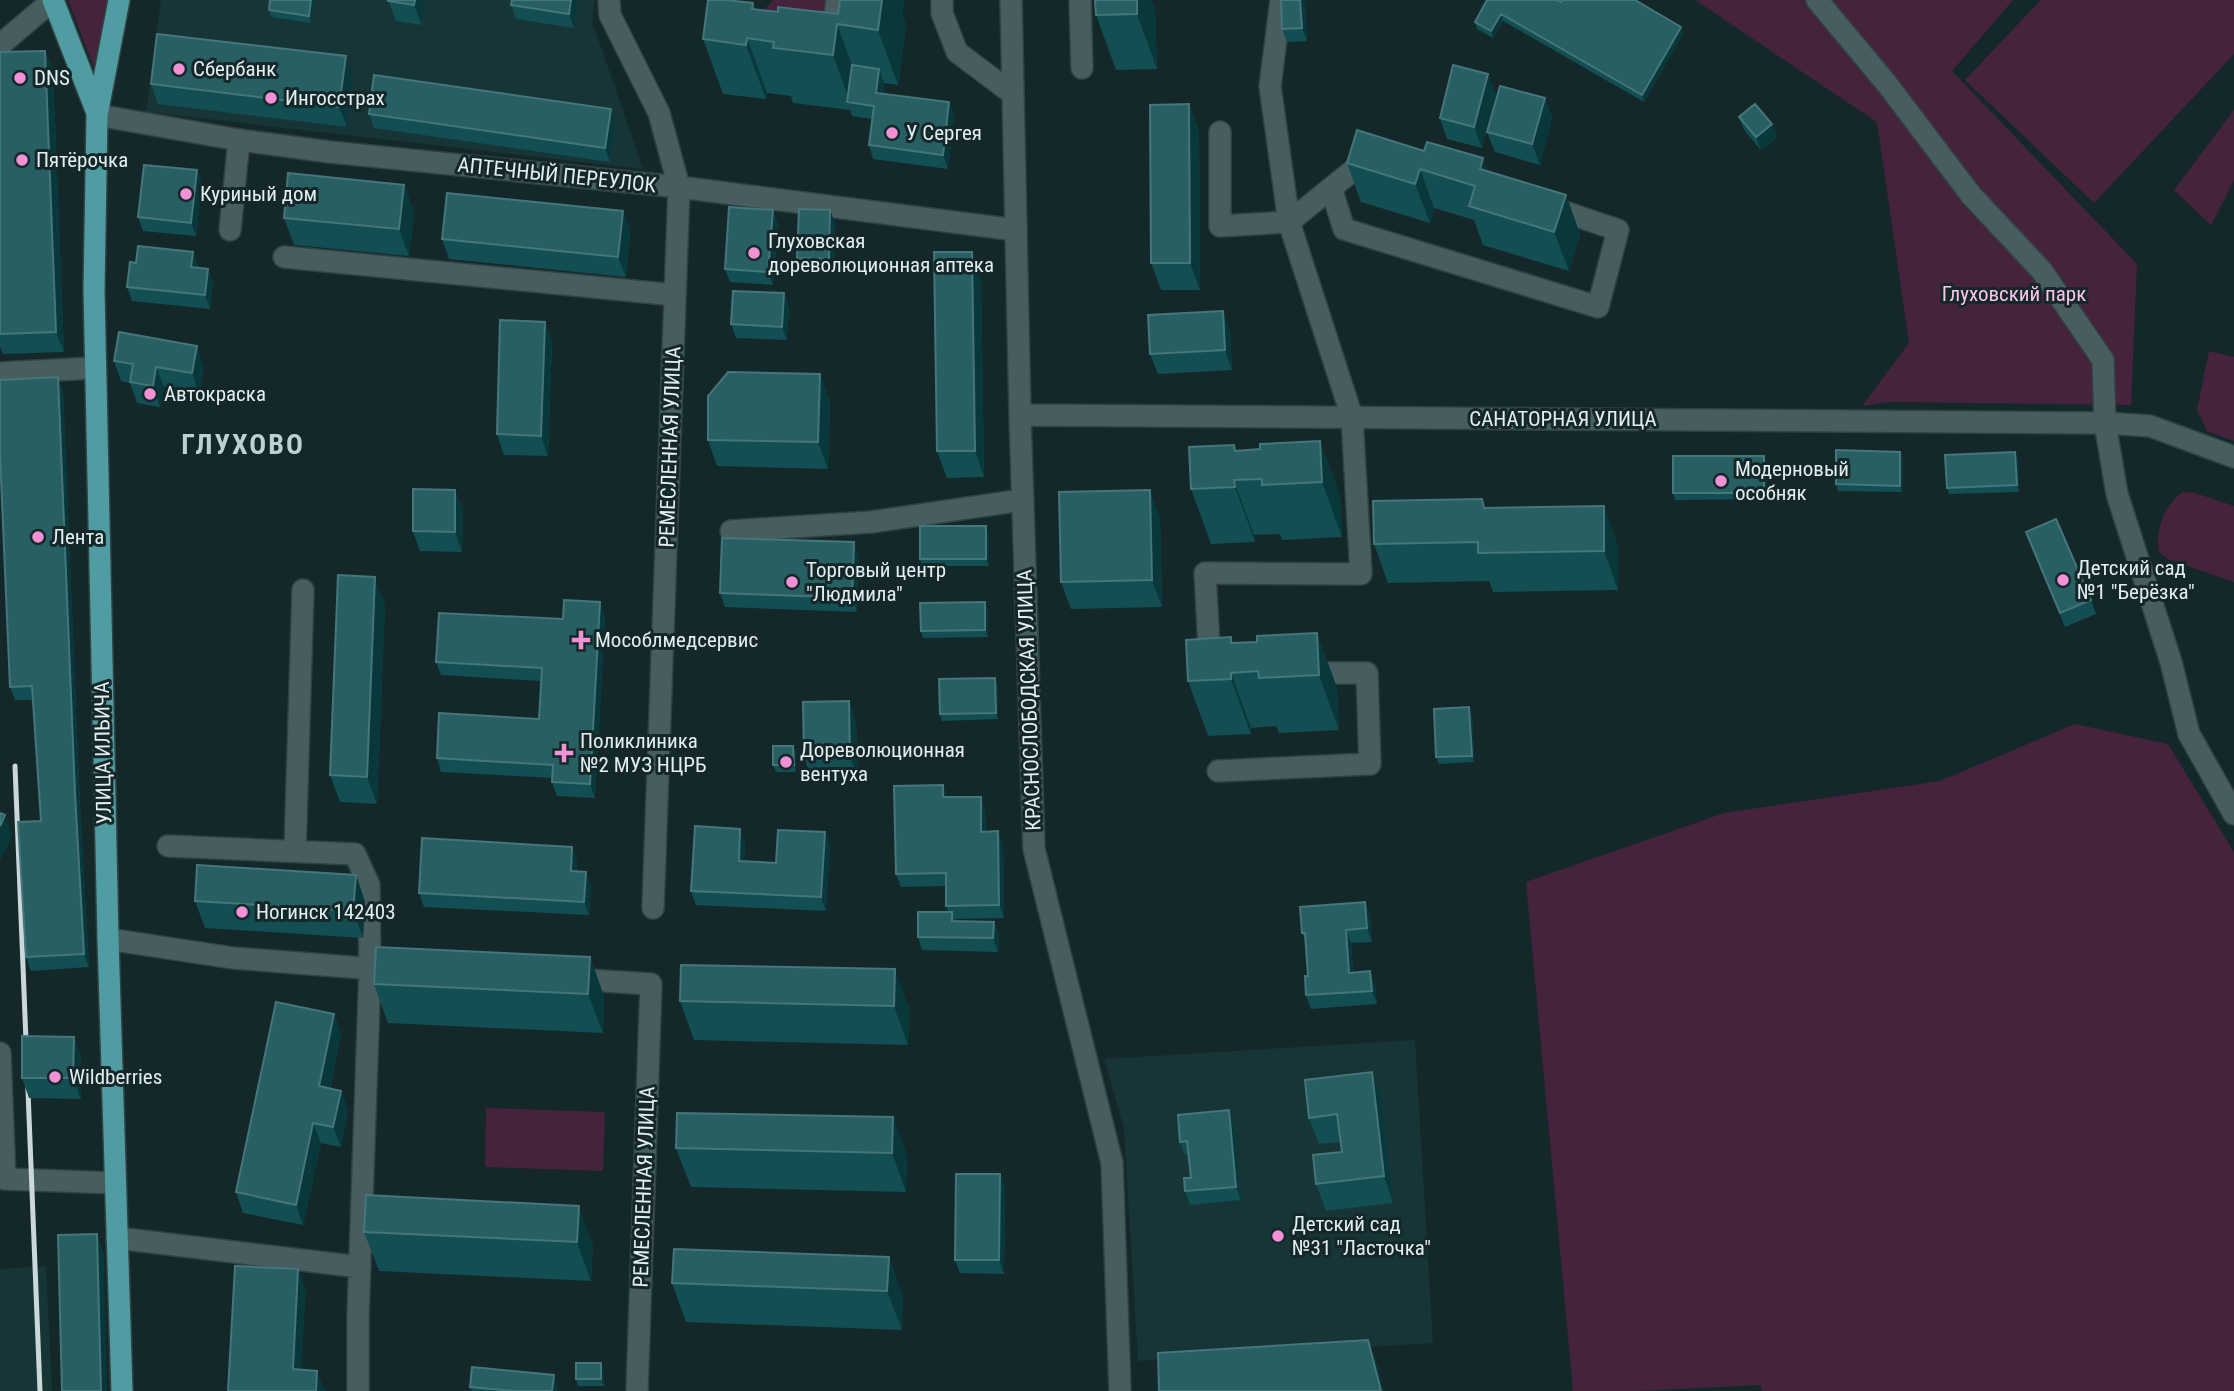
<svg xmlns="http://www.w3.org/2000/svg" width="2234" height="1391" font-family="'Roboto Condensed',sans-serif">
<rect width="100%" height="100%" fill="#14282a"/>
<path fill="#173537" d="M161,0H595L592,21L643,169L146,112Z
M1415,1040L1433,1343L1138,1361L1124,1128L1104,1059Z
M46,1266L52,1391H0V1269Z"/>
<path fill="#45233c" d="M68,0H107L95,70Z
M773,0H830L842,55L760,15Z
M1695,0H2013L1952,71L2137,264L2131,405L1889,402L1862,406L1909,343L1877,122Z
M2041,0H2234V54L2094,203L1965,80Z
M2234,110V181L2211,225L2174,190Z
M2209,351L2234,357V441L2207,431L2197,410Z
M2183,492L2195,493L2234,506V582L2168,559L2159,552C2155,531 2164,504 2183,492Z
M2075,724L2168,744L2234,852V1391H1762L1761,1385L1638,1391H1573L1526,882L1724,813L1940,781Z
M486,1108L605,1112L603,1171L485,1167Z"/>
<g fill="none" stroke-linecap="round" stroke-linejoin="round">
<defs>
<path id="minor" d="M609,0L610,15L659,113L679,187L653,908
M942,0V13L957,52L1013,94
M1011,0L1020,415L1034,849L1112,1163L1120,1391
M1080,0L1082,68
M1817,0L1887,84L1971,195L2042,271L2103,360L2105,423L2117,494L2171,662L2189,734L2234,814
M834,21L837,0
M0,45L53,0
M97,115L239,140L330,152L679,187L1016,230
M1220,132V226L1289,222L1270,86L1281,0
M1331,188L1344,229L1598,307L1618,230L1547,206
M230,230L239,140
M284,257L675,295
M0,373L94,368
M1020,415L2105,423L2150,426L2234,457
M731,531L871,522L1023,500
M1210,665L1205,573L1361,574L1352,417L1289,222L1372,155
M1218,771L1370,764L1367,673H1302
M168,846L355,854L369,885L370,969L358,1315V1391
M295,851L303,590
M108,939L233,958L402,971
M571,979L651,984L637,1391
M0,1053L5,1179L115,1183
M117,1238L360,1267"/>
<path id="major" d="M53,0L97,113
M119,0L97,115L94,290L108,939L122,1391"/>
</defs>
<use href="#minor" stroke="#324243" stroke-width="24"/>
<use href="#major" stroke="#324243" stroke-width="24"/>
<use href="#minor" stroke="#485d5f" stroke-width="21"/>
<use href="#major" stroke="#4f9ca2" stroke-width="21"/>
<path stroke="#cbd8d9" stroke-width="5" d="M15,766L40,1391"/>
</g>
<path fill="#124e52" d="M315,0L311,23L271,17L269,10Z
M388,0H426L422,25L396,21Z
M512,0H578L574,28L516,19L511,5Z
M840,0H904L902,14L906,25L898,85L884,83L883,94L949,102L954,116L948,169L873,159L869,145L872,119L852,116L850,110L793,103L791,96L767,93L766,99L723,94L703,39L753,3L755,9L778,12L838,14Z
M1487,0L1561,2L1683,34L1644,102L1503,21L1493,38L1477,29L1475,22Z
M1305,2L1307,41L1287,42L1282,29Z
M1155,9L1157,69L1116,70L1096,15Z
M45,51L53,71L64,352L3,354L0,347V52Z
M353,76L347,127L158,104L151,84Z
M1496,94L1482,148L1447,139L1440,118Z
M1545,98L1552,118L1540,165L1495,152L1487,132Z
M1189,104L1199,131L1200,290H1161L1151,263Z
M611,109L616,123L610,162L374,128L369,114Z
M1739,117L1772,124L1777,137L1761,150L1744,130Z
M1347,163L1488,172L1566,195L1580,234L1569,271L1483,245L1474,220L1434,208L1430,223L1361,202Z
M197,170L202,184L196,236L143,231L138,217Z
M404,185L414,212L409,256L294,245L284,218Z
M830,210L835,223L834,273L802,272L797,258Z
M623,211L630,231L626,277L449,259L442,239Z
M778,224L773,285L730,282L725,269Z
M193,252L198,266L197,268L208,269L213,283L210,309L132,301L127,287L136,263Z
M981,278L984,477L947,478L937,451Z
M784,293L789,307L787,340L736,338L731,324Z
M1230,331L1232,370L1158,374L1150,354Z
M552,342L548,456L504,455L497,434Z
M114,361L204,367L199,394L164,387L160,407L137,403L130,383L121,381Z
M820,374L830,401L828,469L717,466L708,440Z
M58,377L63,391L80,806L89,967L31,971L26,957L41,821L33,700H15L10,687Z
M1320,441L1340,496L1342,537L1282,540L1280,534L1254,535L1255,542L1211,544L1191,489L1236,451L1260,449Z
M1900,452L1903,458L1902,492L1838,491L1836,484Z
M2015,452L2018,459L2019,492L1949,494L1947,488Z
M1764,456L1766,463L1767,499L1675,500L1673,493Z
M455,490L463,510L462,552L420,551L413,531Z
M1485,508L1618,545V590L1493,592L1489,581L1388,583L1374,544Z
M1160,517L1162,607L1071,609L1061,582Z
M2026,532L2091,600L2096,614L2065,627Z
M989,533V566H922L920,559Z
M859,556L857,612L725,607L720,593Z
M385,604L377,804L340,802L330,775Z
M988,609V637L923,638L921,631Z
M605,616L595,798L557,796L552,782L553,778L441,772L437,758L539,719L541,681L441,675L436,662L563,619Z
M1317,633L1337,688L1339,730L1279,733L1276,726L1251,728V734L1208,736L1188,681L1231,637L1233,643L1257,642Z
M998,685V719L942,721L940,714Z
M1472,714L1474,762L1439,764L1436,757Z
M856,722L858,777L812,778L804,758Z
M793,746L796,753V772H776L773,765Z
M943,785L947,797L985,810L986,831H998L1003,845L1004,918L955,919L956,922H994L999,936L998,952L922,950L918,937L949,912L946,906V886L901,887L896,874Z
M825,832L830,846L826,911L696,905L691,891L745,842L744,862L776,863Z
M572,847L577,860V872L591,886L589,915L424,907L419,893Z
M356,875L365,902L363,938L205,928L195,901Z
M1365,902L1370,916L1372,942L1351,943L1353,972L1375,985L1377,1004L1311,1009L1306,995L1308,976L1306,943L1302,933Z
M590,957L604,996L603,1033L388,1023L374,984Z
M681,965L909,1008L908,1045L694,1040L680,1001Z
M334,1014L341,1034L330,1089L341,1091L348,1111L341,1147L321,1143L303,1225L243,1213L236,1192Z
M74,1037L81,1057V1099L29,1098L22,1078Z
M1382,1099L1393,1203L1326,1211L1316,1184L1342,1152L1340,1142L1319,1144L1309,1118Z
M1229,1110L1234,1124L1241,1200L1190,1205L1185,1191L1191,1178L1188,1155H1185L1180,1142Z
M893,1117L907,1156L906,1192L691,1187L676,1148Z
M1000,1174L1005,1188L1004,1274L960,1273L955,1260Z
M366,1195L593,1245L591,1281L379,1271L364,1232Z
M889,1257L903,1297L902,1330L686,1322L672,1283Z
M601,1363L603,1369L604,1386H578L576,1379Z
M470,1387L558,1388V1391H472Z"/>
<path fill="#09383b" d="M311,0H315L311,23L309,16Z
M415,0H426L422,25L414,5Z
M571,0H578L574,28L569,14Z
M882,0H904L902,14L906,25L898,85L878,30Z
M1137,0H1152L1155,9L1157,69L1137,14Z
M1300,0H1304L1305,2L1307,41L1302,28Z
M1501,14L1503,21L1493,38L1491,31Z
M837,24L857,79L850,102L833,55Z
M1681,27L1683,34L1644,102L1642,95Z
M747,38L767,93L766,99L746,45Z
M45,51L53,71L64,352L56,332Z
M346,56L353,76L347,127L339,107Z
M879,69L884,83L881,107L876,93Z
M1488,74L1496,94L1482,148L1474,127Z
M1545,98L1552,118L1540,165L1532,144Z
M949,102L954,116L948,169L943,155Z
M1189,104L1199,131L1200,290L1190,263Z
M611,109L616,123L610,162L605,148Z
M1772,124L1777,137L1761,150L1756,137Z
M1483,158L1498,197L1480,169Z
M1420,169L1434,208L1430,223L1415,184Z
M197,170L202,184L196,236L191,223Z
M404,185L414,212L409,256L399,229Z
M1566,195L1580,234L1569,271L1554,232Z
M773,210L778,224L773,285L768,272Z
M830,210L835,223L834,273L829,259Z
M623,211L630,231L626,277L618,257Z
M193,252L198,266L196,281L191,267Z
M972,252L981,278L984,477L975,451Z
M208,269L213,283L210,309L205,295Z
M784,293L789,307L787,340L782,327Z
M1223,311L1230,331L1232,370L1225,350Z
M545,322L552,342L548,456L541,436Z
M197,346L204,367L199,394L192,373Z
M156,367L164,387L160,407L153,386Z
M820,374L830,401L828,469L818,442Z
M58,377L63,391L80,806L89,967L84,954L75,793Z
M1320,441L1340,496L1342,537L1322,482Z
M1900,452L1903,458L1902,492L1900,486Z
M2015,452L2018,459L2019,492L2017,485Z
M1764,456L1766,463L1767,499L1764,493Z
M1234,480L1254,535L1255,542L1235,487Z
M455,490L463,510L462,552L455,532Z
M1150,490L1160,517L1162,607L1152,580Z
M1604,506L1618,545V590L1604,551Z
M986,526L989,533V566L986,559Z
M854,542L859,556L857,612L852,598Z
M375,577L385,604L377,804L367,777Z
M600,602L605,616L595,798L590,784Z
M985,602L988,609V637L985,630Z
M1317,633L1337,688L1339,730L1319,675Z
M1231,673L1251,728V734L1231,679Z
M995,678L998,685V719L996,713Z
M849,701L856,722L858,777L850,757Z
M1469,707L1472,714L1474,762L1472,756Z
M793,746L796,753V772L794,765Z
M943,785L947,799L943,797Z
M981,797L985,810L986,845L981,832Z
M5,815L12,836L0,861V826Z
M740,829L745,842L744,875L739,861Z
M998,831L1003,845L1004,918L999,905Z
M825,832L830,846L826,911L821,897Z
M572,847L577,860L576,885L571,871Z
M586,872L591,886L589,915L584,902Z
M356,875L365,902L363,938L353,911Z
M1365,902L1370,916L1372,942L1367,928Z
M994,922L999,936L998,952L993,938Z
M1346,930L1351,943L1354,986L1349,973Z
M590,957L604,996L603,1033L588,994Z
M895,969L909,1008L908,1045L894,1006Z
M1370,971L1375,985L1377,1004L1372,991Z
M334,1014L341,1034L326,1107L319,1086Z
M74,1037L81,1057V1099L73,1078Z
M1372,1072L1382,1099L1393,1203L1384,1176Z
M341,1091L348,1111L341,1147L333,1127Z
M1229,1110L1234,1124L1241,1200L1236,1187Z
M893,1117L907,1156L906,1192L892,1153Z
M313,1123L321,1143L303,1225L296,1205Z
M1000,1174L1005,1188L1004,1274L999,1260Z
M579,1206L593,1245L591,1281L577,1242Z
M97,1234L104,1254L107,1391H101Z
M889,1257L903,1297L902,1330L887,1291Z
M298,1269L306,1290L300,1390L293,1369Z
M1368,1340L1378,1367L1384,1391H1381Z
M601,1363L603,1369L604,1386L601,1379Z
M317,1371L325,1391H316Z
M554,1375L558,1388V1391H552Z"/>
<path fill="#285f63" stroke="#457679" stroke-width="2" d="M270,0H311L309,16L269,10Z
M388,0H415L414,5L388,1Z
M512,0H571L569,14L511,5Z
M708,0H726L753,3L752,9L778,12V7L838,14L840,0H882L878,30L837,24L833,55L773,48L774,42L747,38L746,45L703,39Z
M1095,0H1137V14L1096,15Z
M1281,0H1300L1302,28L1282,29Z
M1487,0H1557L1561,2L1562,0H1635L1681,27L1642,95L1501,14L1491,31L1475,22Z
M157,34L346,56L339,107L151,84Z
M45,51L56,332L0,334V52Z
M852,65L879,69L876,93L949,102L943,155L869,145L874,106L847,102Z
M1453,65L1488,74L1474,127L1440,118Z
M374,75L611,109L605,148L369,114Z
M1500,86L1545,98L1532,144L1487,132Z
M1189,104L1190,263H1151L1150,105Z
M1755,104L1772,124L1756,137L1739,117Z
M1357,130L1424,151L1427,142L1483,158L1480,169L1566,195L1554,232L1469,206L1475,186L1420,169L1415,184L1347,163Z
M144,165L197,170L191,223L138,217Z
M288,173L404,185L399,229L284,218Z
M447,193L623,211L618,257L442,239Z
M729,207L773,210L768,272L725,269Z
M799,209L830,210L829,259L797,258Z
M138,246L193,252L191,267L208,269L205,295L127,287L130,262L136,263Z
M934,252H972L975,451H937Z
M733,291L784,293L782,327L731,324Z
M1223,311L1225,350L1150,354L1148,315Z
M500,320L545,322L541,436L497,434Z
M119,332L197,346L192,373L156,367L153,386L130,382L133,364L114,361Z
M728,372L820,374L818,442L708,440V396Z
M58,377L75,793L84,954L26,957L18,822L41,821L32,686L10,687L0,454V380Z
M1320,441L1322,482L1262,485V479L1234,480L1235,487L1191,489L1189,447L1234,445L1235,451L1260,449V444Z
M1836,450L1900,452V486L1836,484Z
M2015,452L2017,485L1947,488L1945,455Z
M1673,456H1764V493H1673Z
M413,489L455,490V532L413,531Z
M1150,490L1152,580L1061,582L1059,492Z
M1482,499L1484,508L1604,506V551L1478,553V542L1374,544L1373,501Z
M2056,519L2091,600L2060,613L2026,532Z
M920,526H986V559H920Z
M722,538L854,542L852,598L720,593Z
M338,575L375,577L367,777L330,775Z
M564,600L600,602L590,784L552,782L553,765L437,758L439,713L539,719L542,668L436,662L439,613L563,619Z
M985,602V630L921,631L920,603Z
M1317,633L1319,675L1259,678L1258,671L1231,673V679L1188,681L1186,640L1231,637V643L1257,642V636Z
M995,678L996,713L940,714L939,679Z
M849,701L850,757L804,758L803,702Z
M1469,707L1472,756L1436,757L1434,709Z
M773,746H793L794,765H773Z
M943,785V797H981V832L998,831L999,905L946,906V873L896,874L894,786Z
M0,813L5,815L0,826Z
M695,826L740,829L739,861L776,863L778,830L825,832L821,897L691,891Z
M422,838L572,847L571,871L586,872L584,902L419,893Z
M197,865L356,875L353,911L195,901Z
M1365,902L1367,928L1346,930L1349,973L1370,971L1372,991L1306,995L1305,976H1308L1305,933H1302L1300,907Z
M918,912H952V921L994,922L993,938L918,937Z
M376,947L590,957L588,994L374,984Z
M681,965L895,969L894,1006L680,1001Z
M276,1002L334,1014L319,1086L341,1091L333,1127L313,1123L296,1205L236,1192Z
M22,1036L74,1037L73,1078H22Z
M1372,1072L1384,1176L1316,1184L1313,1155L1342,1152L1337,1114L1309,1118L1305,1080Z
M1229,1110L1236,1187L1185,1191L1184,1178H1191L1187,1141L1180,1142L1178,1115Z
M677,1113L893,1117L892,1153L676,1148Z
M956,1174H1000L999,1260H955Z
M366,1195L579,1206L577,1242L364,1232Z
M97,1234L101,1391H62L58,1235Z
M674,1249L889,1257L887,1291L672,1283Z
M235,1266L298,1269L293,1369L317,1371L316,1391H228Z
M1368,1340L1381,1391H1159L1158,1353Z
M576,1363H601V1379H576Z
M472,1367L554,1375L552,1391H514L470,1387Z"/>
<g fill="#f391d6" stroke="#14282a" stroke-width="2.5">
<circle cx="179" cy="69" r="7"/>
<circle cx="20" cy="78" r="7"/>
<circle cx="271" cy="98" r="7"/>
<circle cx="892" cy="133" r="7"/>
<circle cx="22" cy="160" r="7"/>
<circle cx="186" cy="194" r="7"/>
<circle cx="754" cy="253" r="7"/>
<circle cx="150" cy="394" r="7"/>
<circle cx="1721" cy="481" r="7"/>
<circle cx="38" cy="537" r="7"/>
<circle cx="2063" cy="580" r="7"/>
<circle cx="792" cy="582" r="7"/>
<path d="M577.5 629.5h7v7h7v7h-7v7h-7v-7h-7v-7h7z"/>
<path d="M560.5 742.5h7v7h7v7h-7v7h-7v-7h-7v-7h7z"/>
<circle cx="786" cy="762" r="7"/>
<circle cx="242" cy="912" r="7"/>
<circle cx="55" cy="1077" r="7"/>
<circle cx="1278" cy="1236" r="7"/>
</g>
<g text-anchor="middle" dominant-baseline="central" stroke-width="6" stroke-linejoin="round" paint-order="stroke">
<g font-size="21" fill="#e2eeef" stroke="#14282a" text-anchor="start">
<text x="193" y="69">Сбербанк</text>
<text x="34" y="78">DNS</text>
<text x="285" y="98">Ингосстрах</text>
<text x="906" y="133">У Сергея</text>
<text x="36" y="160">Пятёрочка</text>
<text x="200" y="194">Куриный дом</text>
<text x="768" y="241">Глуховская<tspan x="768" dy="24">дореволюционная аптека</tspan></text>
<text x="164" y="394">Автокраска</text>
<text x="1735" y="469">Модерновый<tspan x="1735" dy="24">особняк</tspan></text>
<text x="52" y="537">Лента</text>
<text x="2077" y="568">Детский сад<tspan x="2077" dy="24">№1 "Берёзка"</tspan></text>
<text x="806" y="570">Торговый центр<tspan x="806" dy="24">"Людмила"</tspan></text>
<text x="595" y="640">Мособлмедсервис</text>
<text x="580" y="741">Поликлиника<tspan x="580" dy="24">№2 МУЗ НЦРБ</tspan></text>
<text x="800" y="750">Дореволюционная<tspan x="800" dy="24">вентуха</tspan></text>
<text x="256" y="912">Ногинск 142403</text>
<text x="69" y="1077">Wildberries</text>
<text x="1292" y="1224">Детский сад<tspan x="1292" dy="24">№31 "Ласточка"</tspan></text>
</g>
<g font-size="21" fill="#e2eeef" stroke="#14282a">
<text transform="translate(557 175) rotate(6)">АПТЕЧНЫЙ ПЕРЕУЛОК</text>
<text x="1563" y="419">САНАТОРНАЯ УЛИЦА</text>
<text transform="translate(670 447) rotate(-88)">РЕМЕСЛЕННАЯ УЛИЦА</text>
<text transform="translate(1029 700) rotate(-92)">КРАСНОСЛОБОДСКАЯ УЛИЦА</text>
<text transform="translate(103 753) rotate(-91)">УЛИЦА ИЛЬИЧА</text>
<text transform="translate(644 1187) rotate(-88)">РЕМЕСЛЕННАЯ УЛИЦА</text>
</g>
<g font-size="21" fill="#fcc2e9" stroke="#14282a">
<text x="2014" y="294">Глуховский парк</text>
</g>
<g font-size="28" font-weight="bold" letter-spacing="2" fill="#bad2d4" stroke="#14282a">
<text x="243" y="444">ГЛУХОВО</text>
</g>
</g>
</svg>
